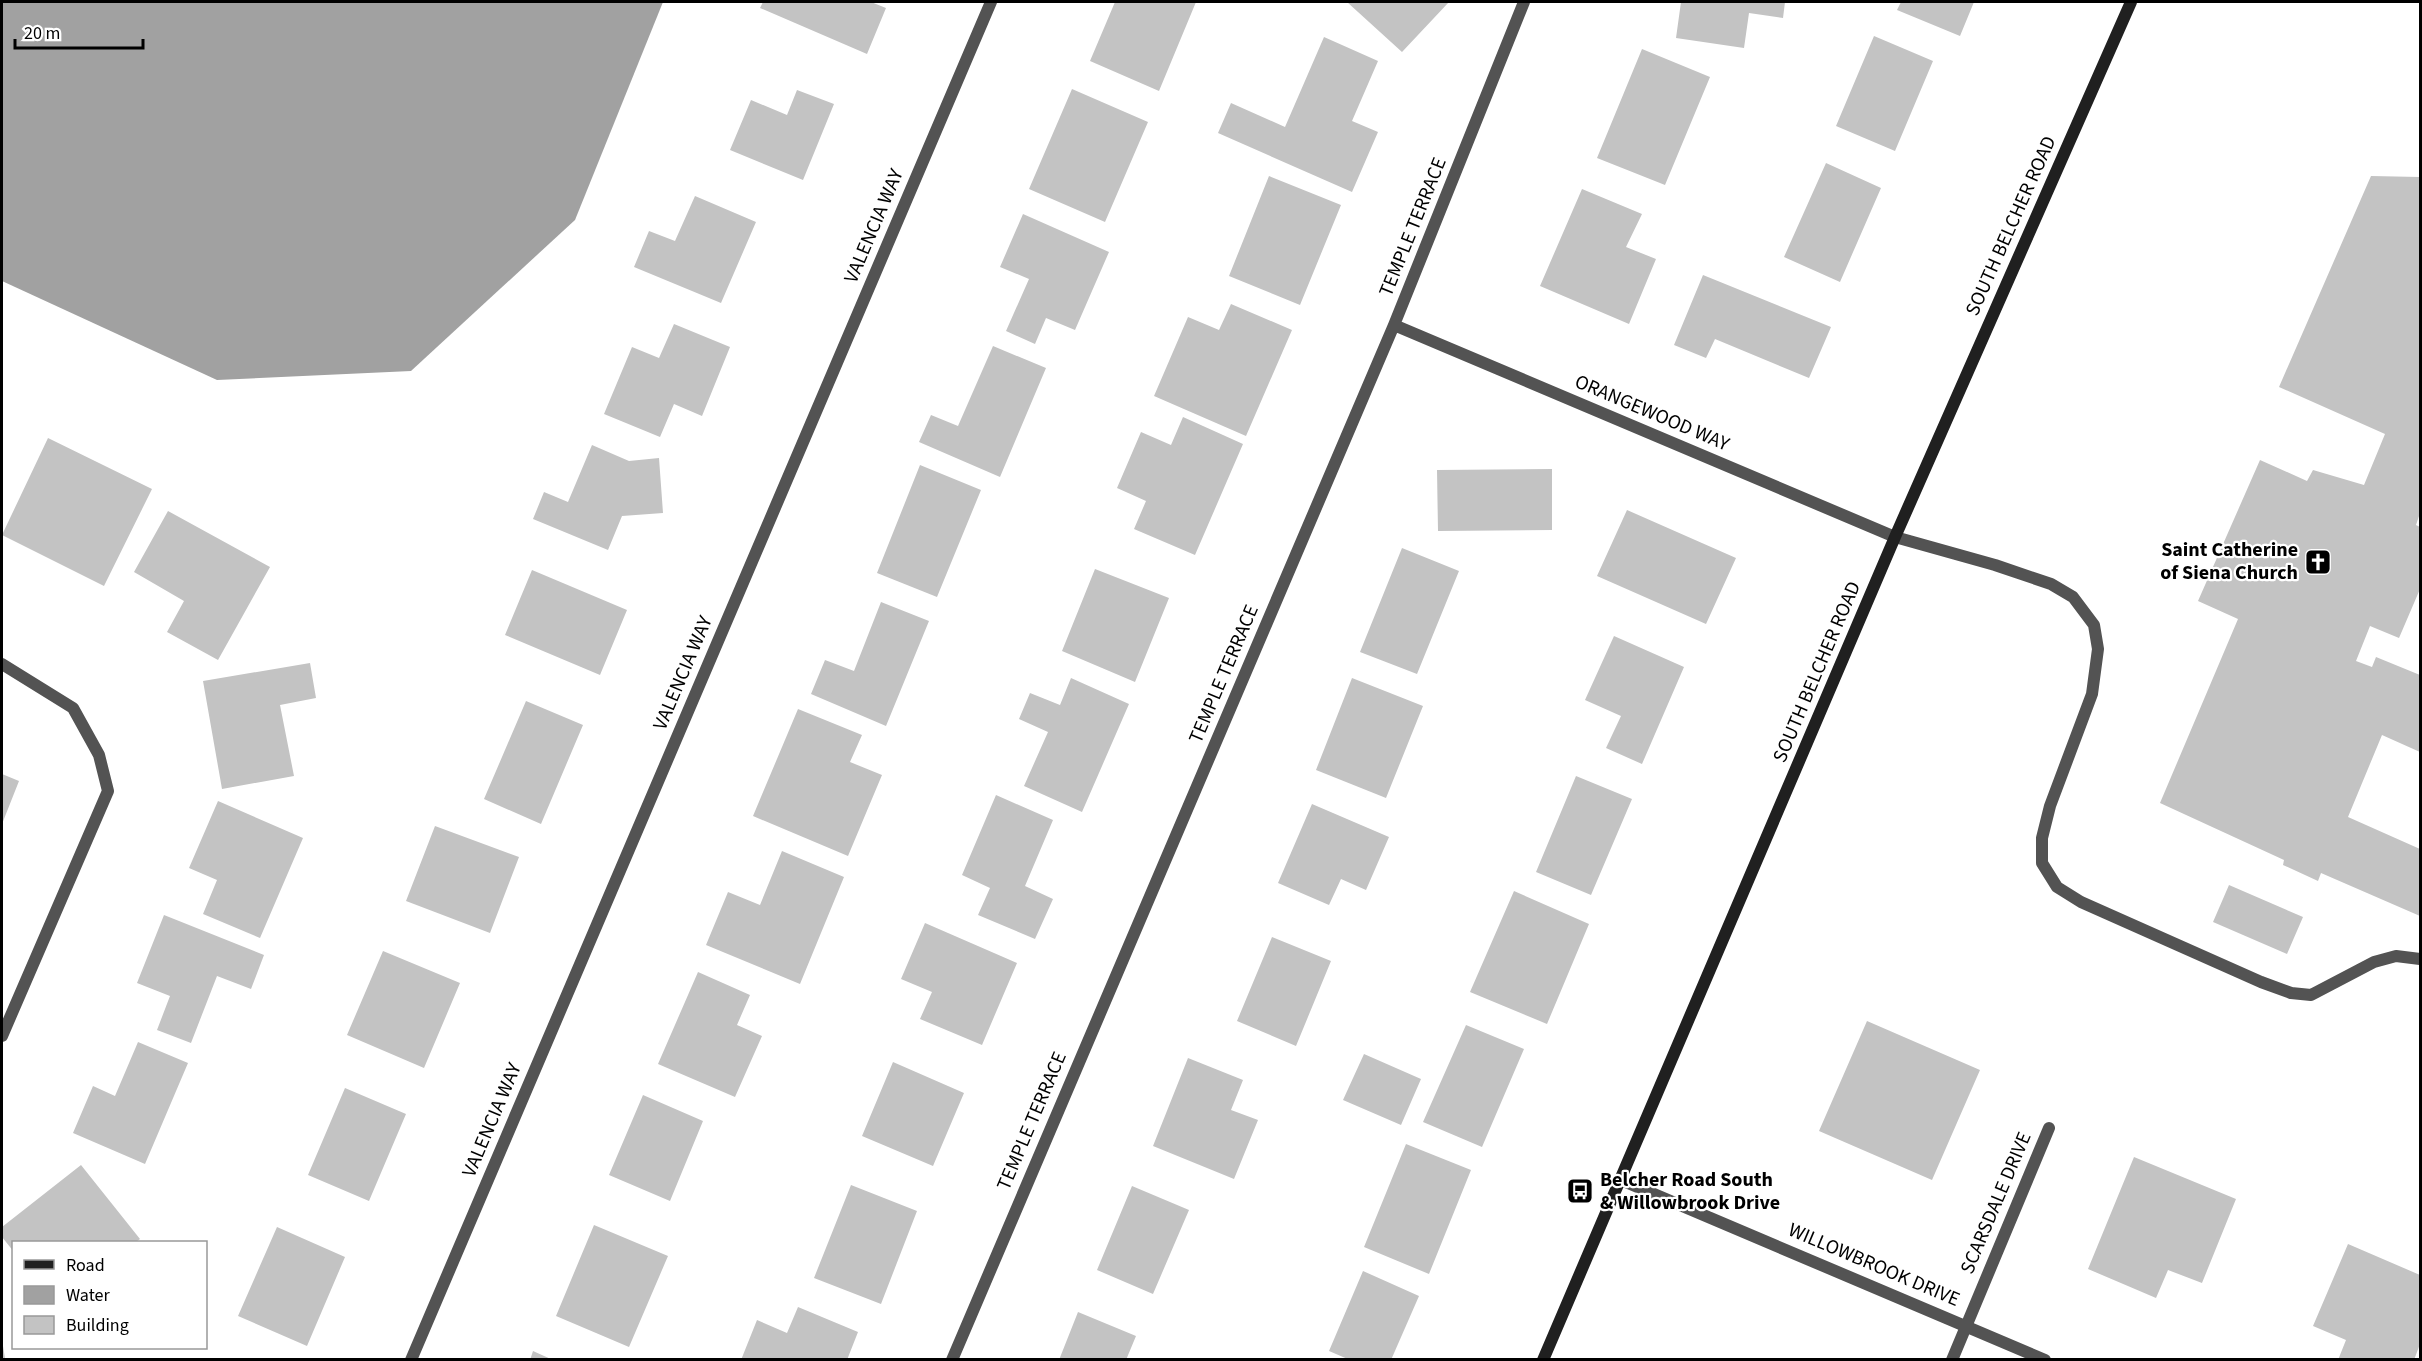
<svg xmlns="http://www.w3.org/2000/svg" width="2422" height="1361" font-family="'Source Sans 3',sans-serif">
<rect width="100%" height="100%" fill="#fff"/>
<path fill="#a1a1a1" d="M2,2H663L575,220L411,371L217,380L2,281Z"/>
<path fill="#c3c3c3" d="M763,2H871L886,8L867,54L760,8Z
M1115,2H1196L1159,91L1090,61Z
M1347,2H1449L1402,52Z
M1681,2H1785L1783,18L1749,13L1744,48L1676,38Z
M1901,2H1974L1960,36L1897,10Z
M1874,36L1933,61L1895,151L1836,126Z
M1324,37L1378,61L1352,121L1378,132L1352,192L1218,133L1231,103L1285,127Z
M1642,49L1710,77L1665,185L1597,158Z
M1072,89L1148,122L1105,222L1029,189Z
M797,90L834,104L803,180L730,150L751,100L787,115Z
M1826,163L1881,188L1840,282L1784,257Z
M1269,176L1341,205L1300,305L1229,276Z
M2371,176L2420,177V513L2416,525L2420,527V589L2399,638L2370,626L2356,661L2372,667L2376,657L2420,675V752L2382,735L2348,817L2420,849V916L2321,873L2318,881L2283,865L2284,860L2160,803L2238,619L2198,601L2260,460L2307,481L2313,470L2364,485L2385,434L2279,387Z
M1582,189L1642,214L1626,247L1656,259L1629,324L1540,286Z
M695,196L756,222L721,303L634,267L649,231L675,241Z
M1023,214L1109,252L1075,330L1046,318L1035,344L1006,331L1029,279L1000,267Z
M1703,275L1831,327L1809,378L1715,339L1706,358L1674,345Z
M1231,304L1292,330L1246,436L1154,396L1188,317L1219,330Z
M674,324L730,347L702,416L674,404L660,437L604,414L632,347L659,358Z
M993,346L1046,368L1000,477L919,442L931,415L958,426Z
M1183,417L1243,444L1195,555L1134,529L1146,501L1117,488L1141,432L1171,445Z
M48,438L152,489L104,586L2,535Z
M592,445L629,461L659,458L663,513L622,516L608,550L533,519L544,492L568,502Z
M920,465L981,490L937,597L877,573Z
M1552,469V530L1438,531L1437,470Z
M1627,510L1736,558L1706,624L1597,576Z
M168,511L270,567L218,660L167,632L184,601L134,572Z
M1402,548L1459,571L1417,674L1360,652Z
M1095,569L1169,598L1135,682L1062,651Z
M532,570L627,610L600,675L505,635Z
M881,602L929,621L886,726L811,694L825,660L854,671Z
M1614,636L1684,667L1642,764L1606,748L1621,716L1585,700Z
M310,663L316,698L280,705L294,776L222,789L203,681Z
M1071,678L1129,704L1082,812L1024,786L1048,732L1019,719L1030,693L1060,705Z
M1352,678L1423,706L1386,798L1316,770Z
M526,701L583,725L541,824L484,799Z
M798,709L862,735L850,762L882,775L848,856L753,816Z
M2,774L19,781L2,824Z
M1576,776L1632,799L1591,895L1536,872Z
M996,795L1053,820L1025,886L1053,899L1035,939L978,915L990,888L962,875Z
M218,801L303,838L260,938L203,914L217,880L189,868Z
M1312,804L1389,837L1366,890L1341,879L1329,905L1278,883Z
M435,826L519,857L490,933L406,901Z
M782,851L844,877L800,984L706,945L728,892L760,905Z
M2229,885L2303,917L2287,954L2213,922Z
M1514,891L1589,924L1547,1024L1470,992Z
M164,915L264,955L251,989L217,976L191,1043L157,1030L170,996L137,983Z
M925,923L1017,963L982,1045L920,1019L932,992L901,979Z
M1272,937L1331,961L1296,1046L1237,1021Z
M383,951L460,983L424,1068L347,1035Z
M698,972L750,995L737,1025L762,1036L735,1097L658,1064Z
M1867,1021L1980,1070L1932,1180L1819,1131Z
M1466,1025L1524,1049L1482,1147L1423,1122Z
M138,1042L188,1063L145,1164L73,1133L93,1086L115,1096Z
M1364,1054L1421,1079L1401,1125L1343,1100Z
M1188,1058L1243,1080L1231,1110L1258,1120L1234,1179L1153,1146Z
M893,1062L964,1093L933,1166L862,1136Z
M345,1088L406,1114L369,1201L308,1175Z
M643,1095L703,1121L670,1201L609,1175Z
M1406,1144L1471,1170L1429,1274L1364,1247Z
M2134,1157L2236,1199L2202,1283L2168,1270L2156,1298L2088,1269Z
M81,1165L140,1239L136,1242H14V1252L2,1237V1227Z
M851,1185L917,1211L881,1304L814,1278Z
M1132,1186L1189,1210L1153,1294L1097,1270Z
M594,1225L668,1256L629,1347L556,1316Z
M277,1227L345,1257L307,1346L238,1316Z
M2348,1244L2420,1275V1344L2414,1360H2338L2346,1340L2313,1326Z
M1363,1271L1419,1296L1391,1360H1350L1329,1351Z
M798,1307L858,1332L847,1360H741L757,1320L787,1333Z
M1078,1312L1136,1336L1126,1360H1059Z
M2,1340L5,1358L2,1359Z
M533,1351L553,1360H530Z"/>
<g fill="none" stroke-linecap="round" stroke-linejoin="round">
<path stroke="#535353" stroke-width="12" d="M1895,537L1995,565L2051,584L2073,597L2094,625L2098,649L2092,694L2050,806L2042,838V863L2057,887L2081,902L2261,982L2291,993L2311,995L2374,962L2396,956L2420,959"/>
<path stroke="#535353" stroke-width="12" d="M1394,325L1895,537
M2,664L73,708L99,755L108,791L2,1036
M1621,1180L2045,1360
M411,1360L991,2
M952,1360L1394,325L1524,2
M1952,1360L2049,1128"/>
<path stroke="#202020" stroke-width="12" d="M1543,1360L1895,537L2131,2"/>
</g>
<defs>
<symbol id="church-square" viewBox="-11 -11 22 22"><rect x="-9" y="-9" width="18" height="18" rx="4" fill="#000" stroke="#fff"/><path d="M-1.2-6h2.4v3.5h3.3v2.4h-3.3V6h-2.4V-.1h-3.3v-2.4h3.3Z" fill="#fff"/></symbol>
<symbol id="bus-square" viewBox="-11 -11 22 22"><rect x="-9" y="-9" width="18" height="18" rx="4" fill="#000" stroke="#fff"/><path d="M-5-6H5V4H4V6H2V4H-2V6H-4V4H-5ZM-3.5-4V0h7V-4ZM-3.5 1.2v1.5H-2V1.2ZM2 1.2v1.5H3.5V1.2Z" fill="#fff"/></symbol>
</defs>
<g fill-rule="evenodd">
<use href="#church-square" x="2303" y="547" width="30" height="30"/>
<use href="#bus-square" x="1565" y="1176" width="30" height="30"/>
</g>
<g text-anchor="middle" dominant-baseline="central" stroke-width="4.5" stroke-linejoin="round" paint-order="stroke">
<g font-size="20" fill="#000" stroke="#fff">
<text transform="translate(874 226) rotate(-67)">VALENCIA WAY</text>
<text transform="translate(2011 226) rotate(-66)">SOUTH BELCHER ROAD</text>
<text transform="translate(1413 227) rotate(-68)">TEMPLE TERRACE</text>
<text transform="translate(1652 413) rotate(23)">ORANGEWOOD WAY</text>
<text transform="translate(1817 672) rotate(-67)">SOUTH BELCHER ROAD</text>
<text transform="translate(683 673) rotate(-67)">VALENCIA WAY</text>
<text transform="translate(1224 674) rotate(-67)">TEMPLE TERRACE</text>
<text transform="translate(492 1120) rotate(-67)">VALENCIA WAY</text>
<text transform="translate(1032 1121) rotate(-67)">TEMPLE TERRACE</text>
<text transform="translate(1996 1203) rotate(-67)">SCARSDALE DRIVE</text>
<text transform="translate(1874 1265) rotate(23)">WILLOWBROOK DRIVE</text>
</g>
<g font-size="20" font-weight="bold" fill="#000" stroke="#fff" text-anchor="end">
<text x="2298" y="550">Saint Catherine<tspan x="2298" dy="23">of Siena Church</tspan></text>
<text x="1600" y="1180" text-anchor="start">Belcher Road South<tspan x="1600" dy="23">&amp; Willowbrook Drive</tspan></text>
</g>
</g>
<rect width="2422" height="1361" fill="none" stroke="#000000" stroke-width="6"/>
<rect x="12" y="1241" width="195" height="108" fill="#ffffff" stroke="#999999" stroke-width="1.5"/>
<rect x="24" y="1260" width="30" height="9" fill="#202020" stroke="#999999" stroke-width="1.5"/>
<text x="66" y="1271" font-size="18" fill="#000000">Road</text>
<rect x="24" y="1286" width="30" height="18" fill="#a1a1a1" stroke="#999999" stroke-width="1.5"/>
<text x="66" y="1301" font-size="18" fill="#000000">Water</text>
<rect x="24" y="1316" width="30" height="18" fill="#c3c3c3" stroke="#999999" stroke-width="1.5"/>
<text x="66" y="1331" font-size="18" fill="#000000">Building</text>
<path d="M15 39v9h128v-9" fill="none" stroke="#000000" stroke-width="3"/>
<text x="24" y="39" font-size="18" fill="#000000" stroke="#ffffff" stroke-width="4.5" paint-order="stroke">20 m</text>
</svg>
